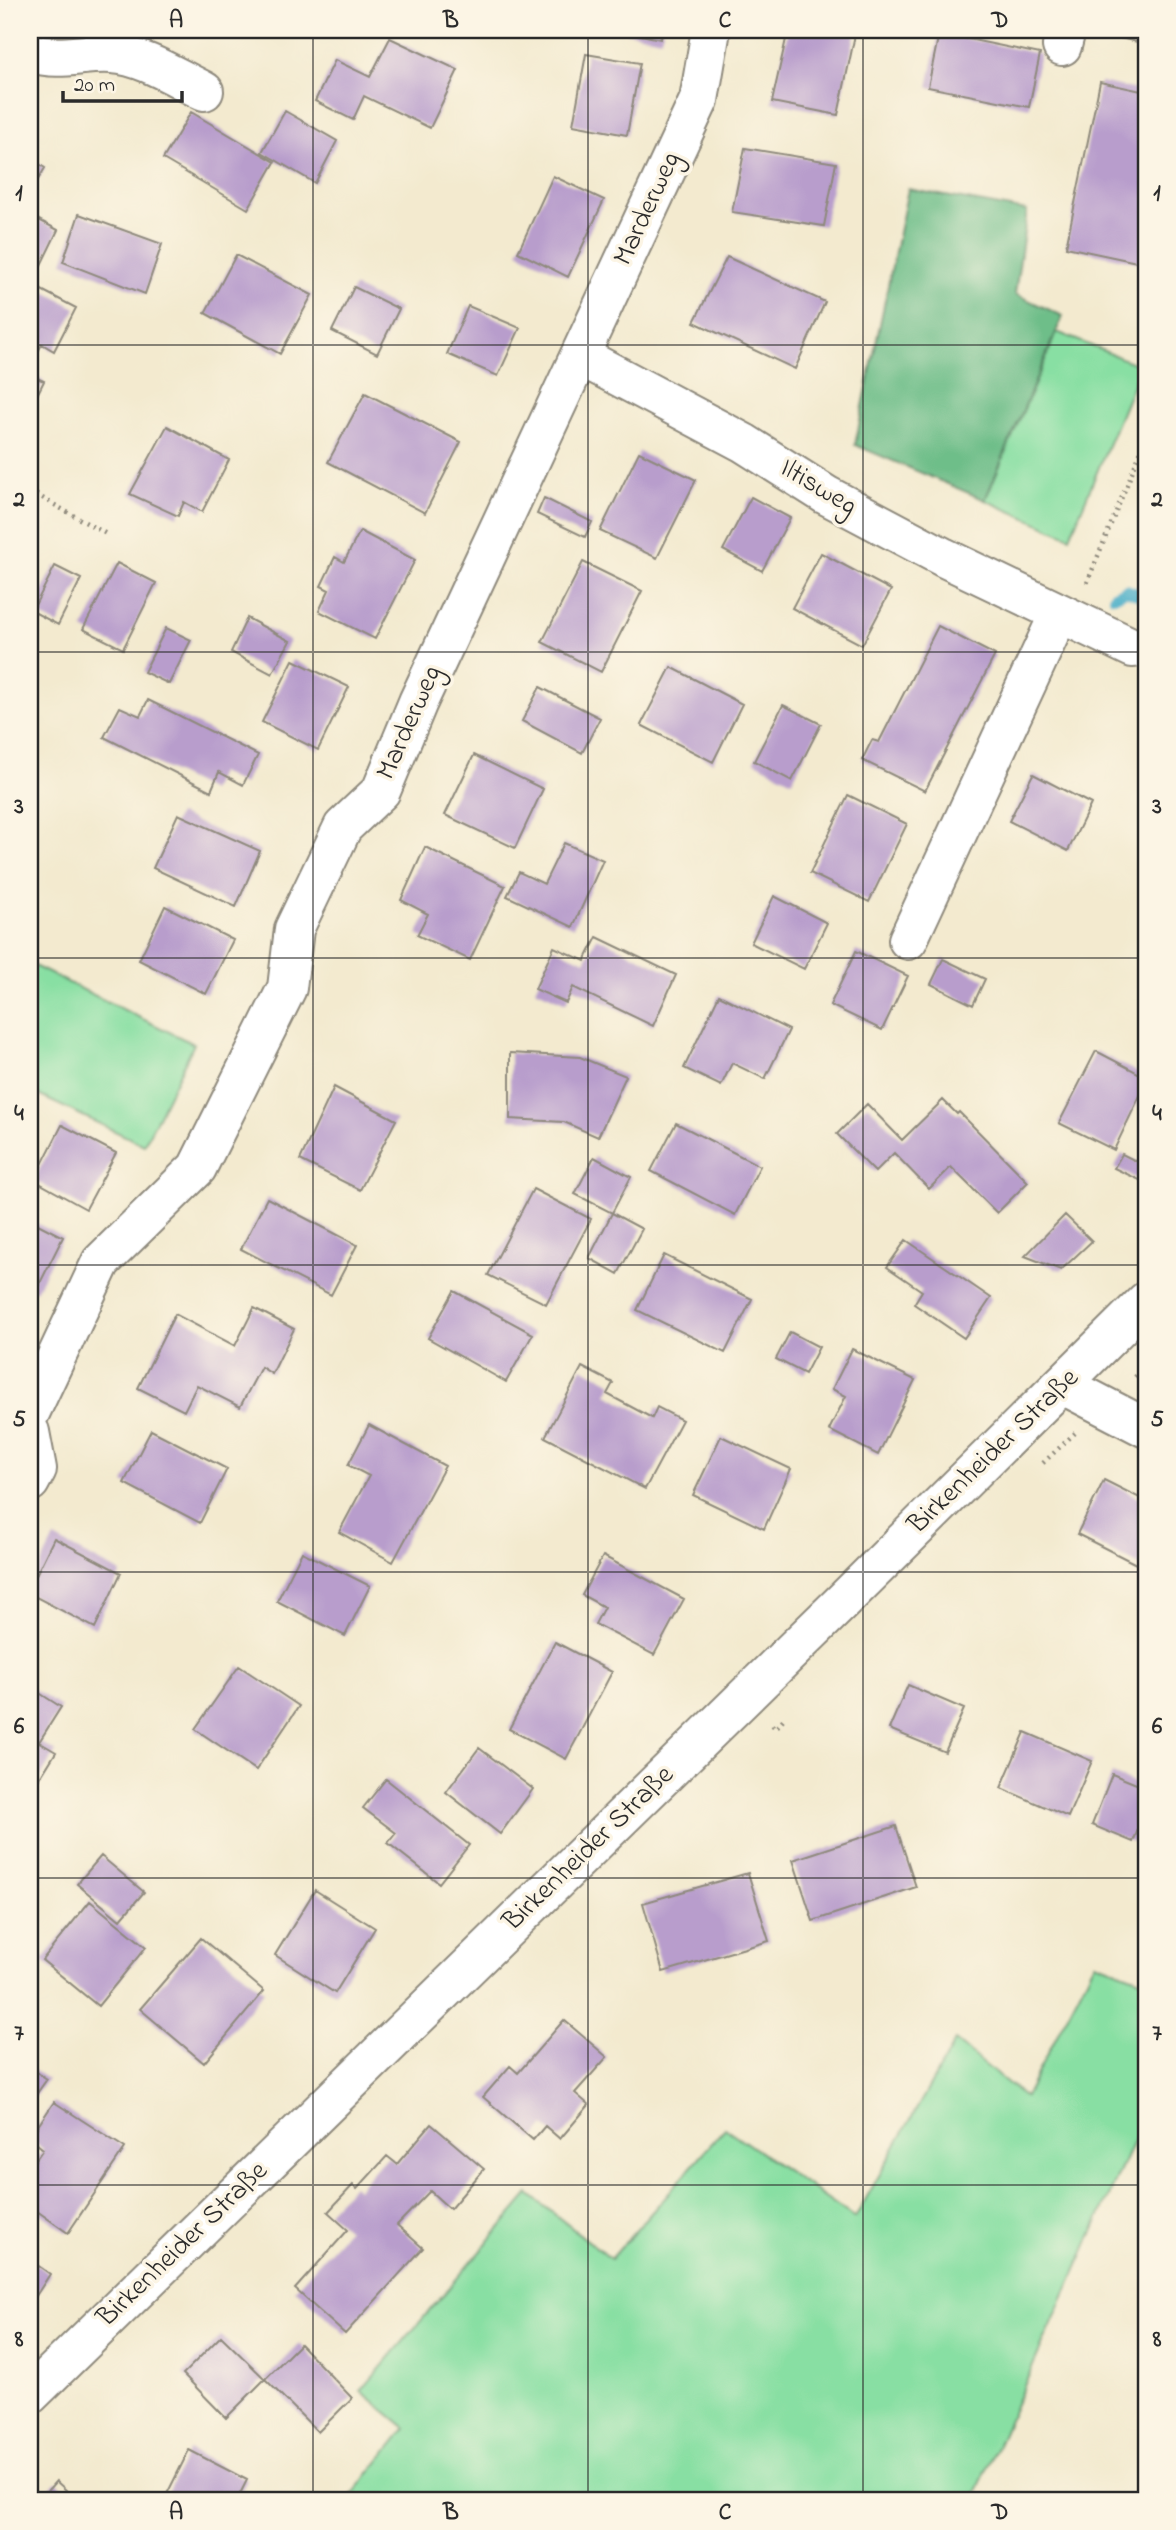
<svg xmlns="http://www.w3.org/2000/svg" width="1176" height="2530" font-family="'Indie Flower',sans-serif">
<rect width="100%" height="100%" fill="#fcf5e5"/>
<filter id="ink" filterUnits="userSpaceOnUse"><feTurbulence type="fractalNoise" baseFrequency=".0143" numOctaves="2"/><feDisplacementMap in="SourceGraphic" scale="14" xChannelSelector="R" yChannelSelector="G"/><feConvolveMatrix kernelMatrix="1 2 1 2 8 2 1 2 1" color-interpolation-filters="sRGB"/></filter>
<filter id="wash" filterUnits="userSpaceOnUse"><feTurbulence type="fractalNoise" baseFrequency=".00686" numOctaves="4" result="noise"/><feDisplacementMap in="SourceGraphic" scale="28" xChannelSelector="R" yChannelSelector="G"/><feGaussianBlur stdDeviation="1.57" result="paint"/><feColorMatrix in="noise" values="0 0 0 0 0 0 0 0 0 0 0 0 0 0 0 0 0 1.4 0 .05"/><feComposite in="paint" operator="in"/></filter>
<g filter="url(#wash)">
<rect width="100%" height="100%" fill="#f3eacf"/>
<path fill="#88dfa3" stroke="#5a8567" stroke-width="2" d="M1057,332L1141,366L1070,537L985,500Z
M30,964L194,1044L144,1145L30,1091Z
M1095,1962L1146,1981V2113L973,2500H348L406,2428L361,2391L529,2194L611,2259L725,2128L855,2218L955,2041L1025,2097Z"/>
<path fill="#6ebe89" stroke="#4c745a" stroke-width="2" d="M908,189L1027,211L1015,294L1063,316L985,500L855,445Z"/>
<g fill="none" stroke-linecap="round" stroke-linejoin="round">
<path stroke="#49aec8" stroke-width="12" d="M1114,596L1126,590L1146,597"/>
</g>
<g id="blocks">
<path fill="#b89dcc" d="M615,30H663L661,39Z
M788,30H856L838,115L772,102Z
M1098,30H1146V44L1098,33Z
M939,33L1040,54L1029,107L928,87Z
M390,38L458,70L430,128L364,96L353,120L315,101L335,60L370,77Z
M586,54L640,63L627,135L573,125Z
M1100,82L1146,92V264L1066,247Z
M285,111L337,141L315,183L262,152Z
M191,112L275,162L248,209L163,159Z
M745,148L836,163L824,226L732,212Z
M30,158L45,168L30,193Z
M553,176L604,200L568,277L518,252Z
M79,214L162,244L145,294L63,262Z
M35,218L58,230L39,269L30,264V231Z
M236,255L312,295L280,354L205,313Z
M727,257L825,302L795,369L694,322Z
M30,284L76,308L54,351L42,344L30,367Z
M354,287L399,309L377,354L332,331Z
M468,306L520,328L498,376L447,354Z
M30,375L44,381L30,409Z
M365,393L461,442L425,513L328,462Z
M167,426L229,460L202,512L184,502L178,516L130,494Z
M639,452L696,480L657,558L600,531Z
M751,497L790,518L762,571L723,550Z
M544,498L592,522L585,537L537,514Z
M360,531L415,560L375,639L319,611L329,590L321,586L335,557L344,562Z
M821,553L891,590L862,645L792,608Z
M583,562L642,591L601,672L542,642Z
M117,563L156,583L123,649L83,629Z
M55,566L81,579L58,625L32,611Z
M247,618L290,641L272,674L231,652Z
M938,626L995,655L925,791L862,760L872,740L879,742Z
M166,628L191,640L169,684L144,672Z
M293,660L349,687L318,750L262,722Z
M671,667L742,704L713,762L641,725Z
M540,687L600,718L582,753L522,721Z
M148,700L258,755L243,785L219,772L211,791L104,737L120,707L140,716Z
M783,705L821,724L792,781L754,761Z
M474,755L543,789L515,848L445,815Z
M1033,774L1091,804L1068,851L1009,821Z
M848,795L907,824L869,902L810,873Z
M178,814L260,851L236,907L153,868Z
M564,843L603,860L573,927L507,896L519,872L544,884Z
M425,847L505,886L470,960L417,935L428,914L401,900Z
M774,896L827,923L804,969L751,943Z
M165,906L233,940L206,994L139,960Z
M597,937L676,975L653,1026L573,987L566,1003L535,989L554,947L585,961Z
M856,951L908,976L882,1030L830,1005Z
M943,959L985,979L973,1005L931,984Z
M719,995L789,1030L765,1079L732,1063L721,1086L684,1068Z
M1096,1051L1146,1077V1083L1114,1150L1059,1123Z
M510,1053L580,1057L626,1076L598,1137L564,1122L510,1119Z
M334,1087L396,1120L360,1190L300,1160Z
M943,1100L957,1114L959,1112L1028,1182L997,1213L951,1167L929,1189L894,1153L875,1172L837,1134L867,1104L902,1140Z
M676,1123L760,1166L735,1215L651,1171Z
M62,1125L116,1153L86,1209L34,1180Z
M1122,1154L1146,1166V1183L1114,1168Z
M594,1157L631,1177L612,1213L575,1194Z
M533,1189L591,1219L546,1304L488,1275Z
M267,1198L357,1245L331,1295L241,1249Z
M612,1213L642,1229L618,1274L589,1258Z
M1065,1215L1092,1241L1061,1270L1025,1256Z
M30,1220L63,1237L36,1291L30,1287Z
M906,1240L991,1298L964,1338L914,1304L922,1291L887,1267Z
M664,1255L752,1299L725,1353L637,1310Z
M454,1291L533,1334L506,1382L428,1338Z
M254,1308L294,1329L272,1374L261,1367L240,1407L197,1385L184,1411L138,1388L175,1314L235,1346Z
M790,1332L819,1347L805,1374L776,1359Z
M852,1349L915,1380L878,1455L829,1430L846,1396L832,1389Z
M582,1367L613,1383L607,1394L652,1418L657,1407L682,1420L645,1489L545,1437Z
M369,1425L445,1466L393,1562L339,1532L369,1476L348,1465Z
M151,1430L227,1469L200,1523L124,1483Z
M721,1436L791,1469L764,1529L693,1495Z
M1104,1480L1146,1501V1569L1077,1534Z
M54,1538L121,1573L95,1628L30,1594V1587Z
M302,1552L370,1586L345,1636L277,1601Z
M603,1556L684,1599L654,1655L595,1624L604,1607L582,1595Z
M555,1642L612,1672L566,1759L509,1729Z
M239,1666L299,1706L256,1770L195,1729Z
M908,1685L964,1709L945,1752L889,1729Z
M30,1687L61,1707L39,1742L56,1752L30,1794Z
M1025,1732L1092,1761L1068,1817L1001,1788Z
M479,1748L533,1789L500,1834L446,1792Z
M1112,1774L1146,1788V1810L1133,1842L1092,1825Z
M386,1779L469,1845L439,1883L388,1843L396,1833L363,1808Z
M896,1826L916,1887L813,1921L793,1860Z
M101,1856L144,1892L120,1920L77,1884Z
M748,1873L769,1941L663,1972L643,1903Z
M315,1890L375,1928L335,1993L275,1955Z
M90,1901L146,1947L98,2006L42,1960Z
M201,1938L264,1991L204,2063L140,2009Z
M564,2020L607,2057L575,2093L589,2105L560,2139L545,2126L533,2140L483,2097L510,2066L518,2073Z
M30,2068L47,2079L30,2103Z
M54,2102L125,2148L68,2233L30,2206V2168L43,2149L30,2138Z
M431,2124L484,2169L450,2209L430,2191L397,2225L423,2248L345,2334L295,2289L348,2230L328,2212L353,2185L357,2189L387,2156L397,2164Z
M30,2260L50,2274L30,2305Z
M221,2336L265,2379L226,2418L183,2374Z
M300,2344L352,2398L318,2432L265,2379Z
M189,2450L247,2480L237,2500H164Z
M56,2481L77,2500H39Z"/>
</g>
</g>
<g filter="url(#ink)">
<use href="#blocks" fill-opacity="0" stroke="#8f8a7d" stroke-width="2"/>
<g fill="none" stroke-linecap="round" stroke-linejoin="round">
<defs>
<path id="minor" d="M1062,46L1066,30
M30,53C63,62 82,52 112,54C144,56 175,77 204,91
M580,356L744,443L826,495L943,557L1133,648
M908,940L1059,614
M1063,1385L1146,1428
M30,1413L101,1262L197,1168L287,988L294,929L343,827L381,791L418,702L699,100L711,30
M30,1432L37,1469L30,1482
M30,2395L843,1601L1146,1301"/>
</defs>
<use href="#minor" stroke="#8f8a7d" stroke-width="42"/>
<path stroke="#8f8a7d" stroke-width="4.5" stroke-dasharray="2 5" stroke-linecap="butt" d="M30,491L108,535
M1087,583L1146,438
M1135,1377L1146,1365
M1043,1463L1075,1433
M772,1725L776,1728L785,1717"/>
<use href="#minor" stroke="#fff" stroke-width="38"/>
</g>
</g>
<path fill="none" stroke="#2b2b2b" stroke-width="2" stroke-opacity="0.55" d="M313,30V2500M588,30V2500M863,30V2500M30,345H1146M30,652H1146M30,958H1146M30,1265H1146M30,1572H1146M30,1878H1146M30,2185H1146"/>
<g text-anchor="middle" dominant-baseline="central" stroke-width="7" stroke-linejoin="round" paint-order="stroke">
<g font-size="28" fill="#2b2b2b" stroke="#fcf5e5">
<text transform="translate(648 209) rotate(-65)">Marderweg</text>
<text transform="translate(818 488) rotate(31)">Iltisweg</text>
<text transform="translate(410 723) rotate(-66)">Marderweg</text>
<text transform="translate(994 1452) rotate(-44)">Birkenheider Straße</text>
<text transform="translate(589 1849) rotate(-44)">Birkenheider Straße</text>
<text transform="translate(183 2245) rotate(-44)">Birkenheider Straße</text>
</g>
</g>
<rect width="1176" height="2530" fill="none" stroke="#fcf5e5" stroke-width="77"/>
<path d="M63 91v10h119v-10" fill="none" stroke="#2b2b2b" stroke-width="3.5"/>
<text x="74" y="91" font-size="21" fill="#2b2b2b" stroke="#fcf5e5" stroke-width="5" paint-order="stroke">20 m</text>
<rect x="38" y="38" width="1100" height="2454" fill="none" stroke="#2b2b2b" stroke-width="2.5"/>
<g font-size="23" text-anchor="middle" font-weight="bold" fill="#2b2b2b">
<text x="176" y="27">A</text>
<text x="451" y="27">B</text>
<text x="725" y="27">C</text>
<text x="1000" y="27">D</text>
<text x="19" y="200">1</text>
<text x="1157" y="200">1</text>
<text x="19" y="506">2</text>
<text x="1157" y="506">2</text>
<text x="19" y="813">3</text>
<text x="1157" y="813">3</text>
<text x="19" y="1120">4</text>
<text x="1157" y="1120">4</text>
<text x="19" y="1426">5</text>
<text x="1157" y="1426">5</text>
<text x="19" y="1733">6</text>
<text x="1157" y="1733">6</text>
<text x="19" y="2040">7</text>
<text x="1157" y="2040">7</text>
<text x="19" y="2346">8</text>
<text x="1157" y="2346">8</text>
<text x="176" y="2519">A</text>
<text x="451" y="2519">B</text>
<text x="725" y="2519">C</text>
<text x="1000" y="2519">D</text>
</g>
</svg>
